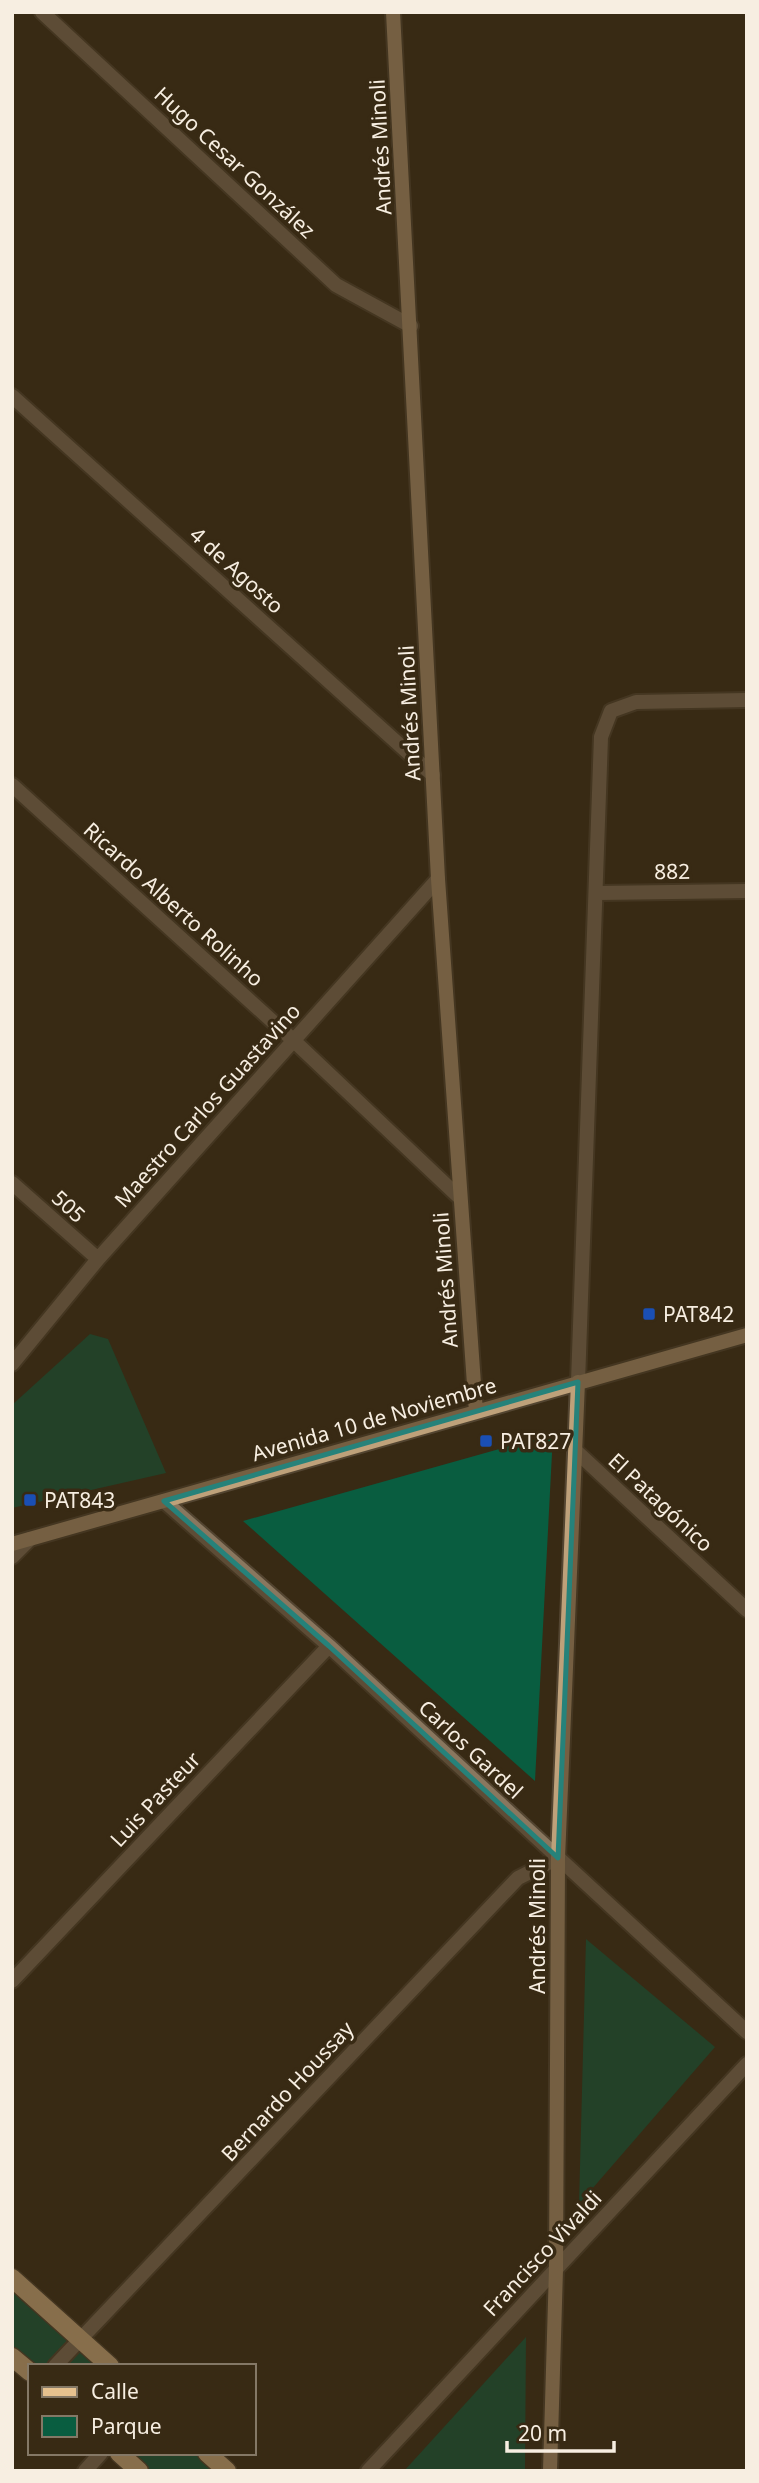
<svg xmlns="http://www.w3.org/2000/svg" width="759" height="2483" font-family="'Noto Sans',sans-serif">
<rect width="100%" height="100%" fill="#382a14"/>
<path fill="#095d40" d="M90,1334L108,1339L166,1473L12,1508V1405Z
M553,1434L535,1781L243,1521Z
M586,1939L715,2047L579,2204Z
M12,2278L110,2366H30L12,2357Z
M526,2337L525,2471H404Z
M119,2453H207L227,2471H139Z"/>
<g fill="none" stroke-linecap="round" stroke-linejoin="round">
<defs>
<path id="street" d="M42,12L336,285L411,326
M12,396L433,775
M12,785L293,1040L460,1198
M598,893L747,891
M12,1183L98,1259
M12,1364L98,1259L438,879
M578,1382L601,737L611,711L636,702L747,700
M578,1453L747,1610
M164,1501L329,1646L747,2032
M12,1557L30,1539
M12,1981L329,1646
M55,2366L518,1878L558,1858
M85,2471L101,2453
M368,2471L747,2064"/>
<path id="secondary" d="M393,12L438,879L476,1412
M12,1544L747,1335
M550,2471L556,2269L558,1858L578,1382"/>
<path id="primary" d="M12,2278L110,2366
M12,2357L30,2372
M119,2453L139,2471
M207,2453L227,2471"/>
</defs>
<use href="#street" stroke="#534531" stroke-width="18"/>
<use href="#secondary" stroke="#534531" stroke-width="18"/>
<use href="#primary" stroke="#534531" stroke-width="21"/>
<use href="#street" stroke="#89775f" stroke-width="14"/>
<use href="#secondary" stroke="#bea17a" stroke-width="14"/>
<use href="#primary" stroke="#e6c18e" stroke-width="18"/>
</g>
<path d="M0 0H759V2483H0ZM578,1382L558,1858L329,1646L164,1501Z" fill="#382a14" fill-opacity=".55" fill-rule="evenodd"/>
<path fill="none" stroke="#26827a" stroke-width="5" stroke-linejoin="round" d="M578,1382L558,1858L329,1646L164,1501Z"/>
<g fill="#1a4fb4" stroke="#382a14" stroke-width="2.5">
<rect x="642" y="1307" width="14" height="14" rx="3.5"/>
<rect x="479" y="1434" width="14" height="14" rx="3.5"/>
<rect x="23" y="1493" width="14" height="14" rx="3.5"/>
</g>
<g text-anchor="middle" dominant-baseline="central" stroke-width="7" stroke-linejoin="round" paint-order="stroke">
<g font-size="21" fill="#f7eee1" stroke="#382a14">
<text transform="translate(380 147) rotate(-93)">Andrés Minoli</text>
<text transform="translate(235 162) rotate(43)">Hugo Cesar González</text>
<text transform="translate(237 570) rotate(42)">4 de Agosto</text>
<text transform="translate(409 713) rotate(-93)">Andrés Minoli</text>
<text transform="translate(672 871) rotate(-1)">882</text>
<text transform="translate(174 904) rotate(42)">Ricardo Alberto Rolinho</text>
<text transform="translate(207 1105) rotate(-48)">Maestro Carlos Guastavino</text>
<text transform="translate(69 1206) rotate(42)">505</text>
<text transform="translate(445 1280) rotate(-94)">Andrés Minoli</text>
<text transform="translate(374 1419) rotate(-16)">Avenida 10 de Noviembre</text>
<text transform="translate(661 1502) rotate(43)">El Patagónico</text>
<text transform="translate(471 1749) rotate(43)">Carlos Gardel</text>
<text transform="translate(155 1799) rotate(-47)">Luis Pasteur</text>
<text transform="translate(537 1926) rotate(-90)">Andrés Minoli</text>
<text transform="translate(287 2091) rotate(-47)">Bernardo Houssay</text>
<text transform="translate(542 2253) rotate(-47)">Francisco Vivaldi</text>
</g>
<g font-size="21" fill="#f7eee1" stroke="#382a14" text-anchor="start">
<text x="663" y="1314">PAT842</text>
<text x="500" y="1441">PAT827</text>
<text x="44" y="1500">PAT843</text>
</g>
</g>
<rect width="759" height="2483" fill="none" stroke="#f7eee1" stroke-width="28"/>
<rect x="28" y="2364" width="228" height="91" fill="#382a14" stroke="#847866" stroke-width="2"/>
<rect x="42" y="2387" width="35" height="10" fill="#e6c18e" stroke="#847866" stroke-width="2"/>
<text x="91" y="2399" font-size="21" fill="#f7eee1">Calle</text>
<rect x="42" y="2416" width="35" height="21" fill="#095d40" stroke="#847866" stroke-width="2"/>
<text x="91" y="2434" font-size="21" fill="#f7eee1">Parque</text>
<path d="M507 2441v10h107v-10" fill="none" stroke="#f7eee1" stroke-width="3.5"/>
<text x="518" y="2441" font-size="21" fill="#f7eee1" stroke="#382a14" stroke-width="5" paint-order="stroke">20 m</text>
</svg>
